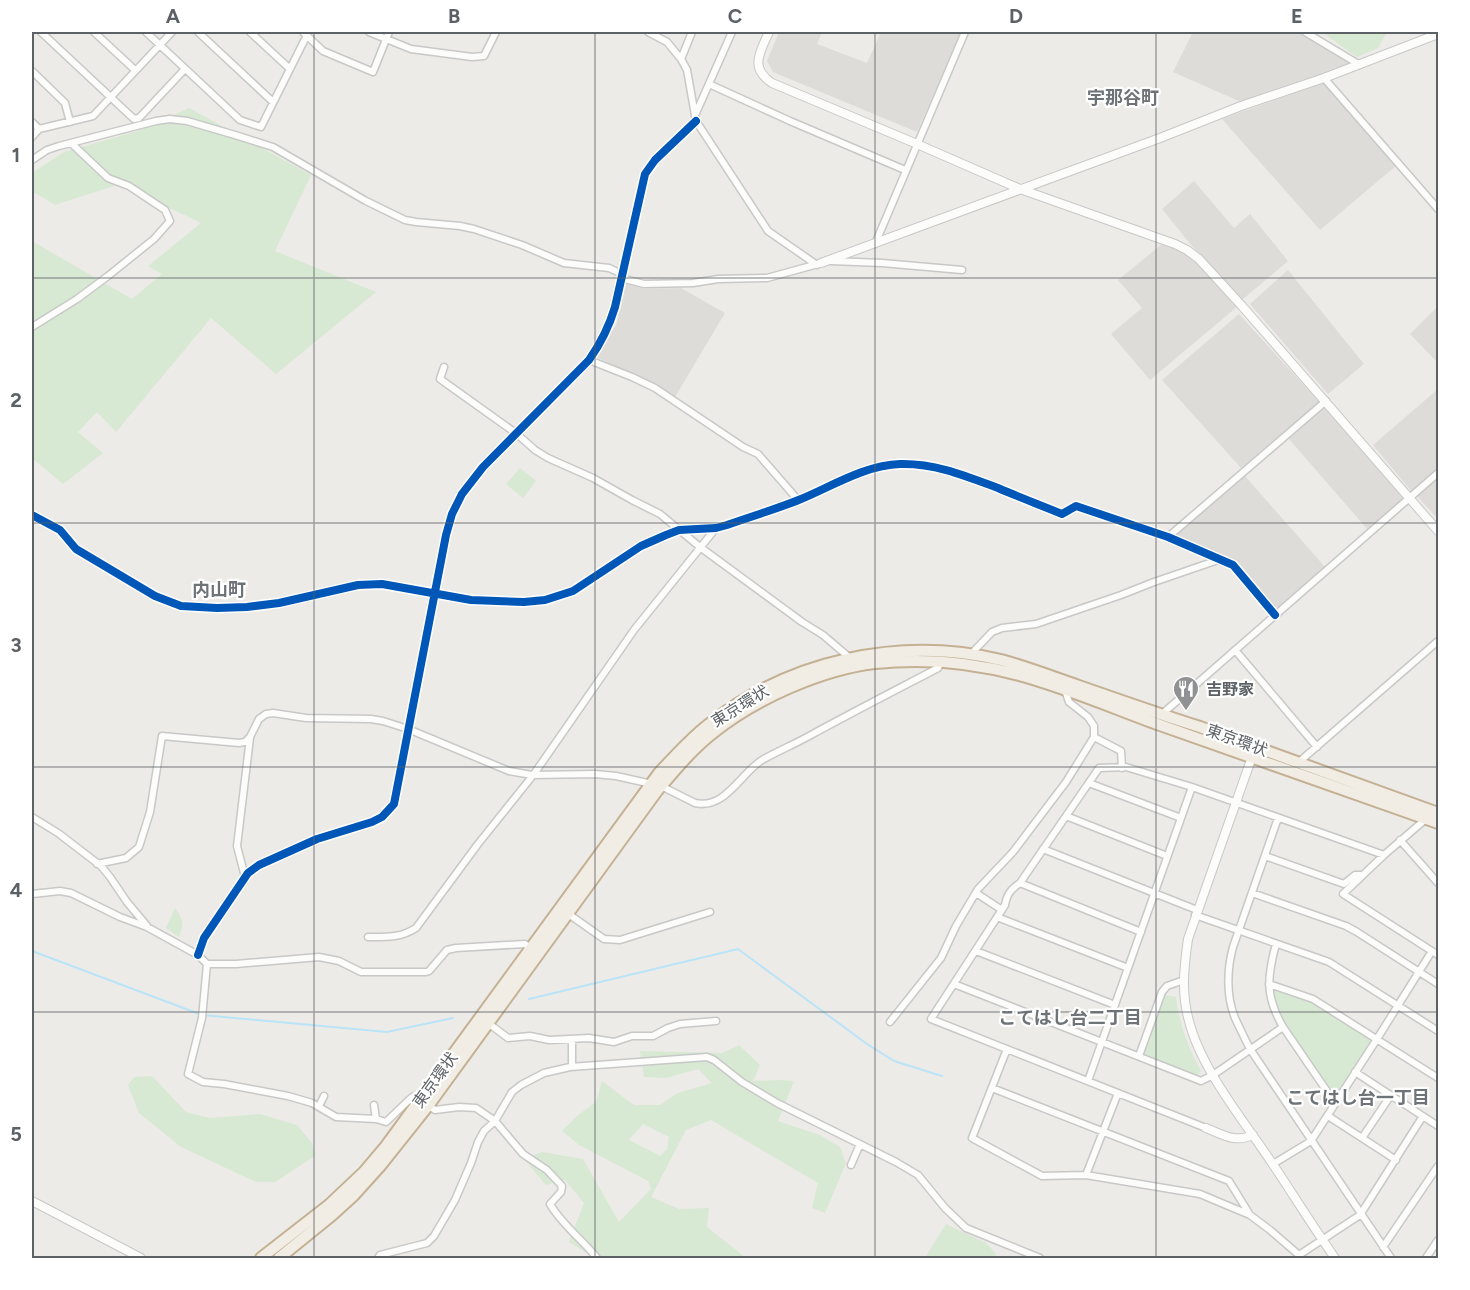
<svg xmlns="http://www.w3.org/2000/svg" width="1470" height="1290" font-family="Figtree,'Noto Sans JP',sans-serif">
<rect width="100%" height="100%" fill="#edebe7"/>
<path fill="#dedcd8" d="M779,32H822L817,44L867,63L881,32H961L917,132L773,72L767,61Z
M1193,32H1298L1353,64L1241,102L1173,72Z
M1325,82L1397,165L1320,230L1222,119Z
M1194,181L1234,228L1250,214L1288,261L1242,300L1192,246L1162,209Z
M1162,244L1183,252L1197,262L1238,306L1150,380L1111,334L1142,308L1118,280Z
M1288,270L1364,364L1328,394L1250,304Z
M625,282L644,289L681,288L725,313L675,397L597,357L617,323Z
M1438,306V363L1410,334Z
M1239,314L1319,402L1241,468L1162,380Z
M1438,389V469L1412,492L1373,445Z
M1325,408L1406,498L1368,530L1289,439Z
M1244,475L1326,568L1280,607H1272L1234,560L1175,535Z
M1438,478V519L1417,496Z"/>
<path fill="#d7e8d3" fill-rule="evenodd" d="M1322,32H1321H1387L1378,48L1357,57Z
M189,108L311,175L275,251L376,292L276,374L211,318L116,432L97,412L78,432L103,453L63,484L32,458V241L132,299L162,274L148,266L201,223L120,184L55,205L32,191V173L64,152L141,130Z
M520,468L536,481L523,498L506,484Z
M175,908C183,919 184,924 179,937L166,928Z
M1276,988L1313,1001L1369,1036L1370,1042L1339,1092L1332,1093C1311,1062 1282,1027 1273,991Z
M1164,995L1176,997C1180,1026 1187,1045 1201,1071L1197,1076L1145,1056L1144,1051Z
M739,1045L760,1065L753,1081L780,1080L794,1081L778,1121L820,1135L840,1147L846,1163L825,1213L812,1208L818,1183L711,1120L686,1130L651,1197L679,1209L709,1208L707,1227L746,1258H595L569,1242L584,1203L565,1180L546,1185L524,1159L542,1152L583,1159L619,1222L651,1189L648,1181L579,1145L562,1131L578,1115L596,1102L602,1081L634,1105H660L678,1093L712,1083L698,1069L666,1078L644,1077L640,1051L722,1053ZM643,1124L669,1137L667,1149L660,1156L629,1140Z
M152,1076L186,1112L210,1118L260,1114L297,1125L312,1143L315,1156L275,1182H256L181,1147L139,1113L128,1085L134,1077Z
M946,1224L986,1243L996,1254L994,1258H925Z"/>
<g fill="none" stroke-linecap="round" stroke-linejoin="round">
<path stroke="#bbe3f7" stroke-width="2" d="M32,951L202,1015L387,1032L453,1018
M529,999L738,949L867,1044L894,1061L942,1076"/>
<defs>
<path id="minor" d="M41,32L134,119L139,118L185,69
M94,32L135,70
M146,32L240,120L261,127L307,35
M198,32L273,102
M250,32L290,69
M303,32L323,51L373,72L389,32
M369,32L411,49L472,57L484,56L496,32
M648,32L667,42L681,59L687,70L696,121L768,231L817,265
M1305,32L1360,65
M681,59L692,32
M32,71L65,103L70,122
M1324,78L1438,209
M709,84L790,121L905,170
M696,113L732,32
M32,122L39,129
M32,137L39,129L93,116L172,32
M32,160L47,150L59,146L156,121L170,119L187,121L235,135L273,147L366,201L405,220L416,222L460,226L474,229L522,245L564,263L609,268L622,274
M875,244L965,32
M831,261L882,263L962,270
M621,278L644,284L693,283L718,279L767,278L818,264
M32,327L77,299L108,276L154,239L170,221L165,210L129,186L108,178L71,143
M589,360L632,377L655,388L743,447L758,454L798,500
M444,367L440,379L517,434L535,450L548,458L593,478L632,500L660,514L700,547L802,622L823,635L850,658
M32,515L60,530L76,549L155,596L181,606L217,608L247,607L279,603L358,585L382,584L471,600L524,602L545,600L573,591L641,546L666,535L679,530L716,528L727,525C752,516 777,509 801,499C832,486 866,465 900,464C935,463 966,476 998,488C1019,497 1040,505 1062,514L1076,506L1168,537L1233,565L1275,615
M1168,537L1326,401
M1235,650L1317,747
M970,655L992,632L1002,628L1036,624L1121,595L1154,582L1221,559
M1161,715L1438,473
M1094,737L1121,751L1122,768
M1299,762L1438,641
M1089,783L1181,818
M1066,816L1167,856
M32,817L58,833L101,866L110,877L127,902L147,926
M1278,818L1233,947C1227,969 1226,996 1235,1018C1240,1029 1245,1039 1250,1049L1391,1258
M1427,818L1384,855L1343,894L1438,955
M1400,840L1438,883
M1043,849L1197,910
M1265,856L1344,884L1355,875H1362
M97,864L126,858L139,847L150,812L162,736L239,743L245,742L250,737L259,719L266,714L273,713L306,718L371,719L383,721L408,729L509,771L532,775L595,774L616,776L661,786L695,803C725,810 740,774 762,760C778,751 795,744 811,735C853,712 896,690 938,668L941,662
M245,877L237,846L250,738
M1020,883L1141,932
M976,893L1002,910
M1252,893L1346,926L1357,932L1438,984
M32,894L60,891L71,893L120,917L147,927L198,955L207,964H236L319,957L339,961L361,972H426L429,971L447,950L456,948L525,944L534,950
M567,913L604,939L620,940L710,912
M1195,915L1329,962L1438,1031
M997,917L1128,968
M368,937C385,937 401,938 416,928L478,844L534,774L634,630L716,528
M1276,944C1267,977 1265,996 1283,1027L1335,1103
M976,951L1115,1005
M198,955L204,938L248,873L259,865L317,839L372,822L382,817L394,804L446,535L452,514L462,494L483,467L589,360C601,343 609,327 615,307L645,174L655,160L696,121
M207,964L202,1018L188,1074L203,1082L224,1084L288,1096L312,1103L336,1117L376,1119
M954,984L1201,1081L1213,1075L1283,1027
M1269,984L1313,999L1438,1078
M890,1022L941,958L956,926L978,889L1013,852L1066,782L1094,737V726L1088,717L1069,702L1065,690
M488,1023L508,1038L530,1036L549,1040L589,1038L614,1042L632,1036H653L668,1028L680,1024L716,1021
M1007,1049L972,1138L1042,1176L1086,1175L1200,1194L1250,1215L1270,1230L1299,1255L1360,1215L1423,1116
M1139,1056L1162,992L1167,986L1184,980
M572,1067V1040
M1355,1072L1438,1126
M1088,1081L1192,787
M992,1088L1229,1181L1250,1215
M374,1105L376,1119L386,1122L410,1099L414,1096L435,1110L459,1107L476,1108L495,1121L523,1154L547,1170L562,1186L561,1192L550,1204C562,1225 582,1239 597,1258
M319,1106L324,1096
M1328,1116L1396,1160
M1206,1128L931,1019L1005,905C1007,894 1011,889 1020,883L1099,768L1126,767L1192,787L1384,855
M1362,1138L1391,1095
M1273,1164L1311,1141L1377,1039L1432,951
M851,1165L860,1144
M1086,1175L1118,1093
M1383,1247L1438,1166
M378,1258L380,1255L427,1243L434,1236L455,1200L471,1163L478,1142L484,1131L495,1121L512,1092L521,1085L544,1073L570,1067L707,1057L714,1060L742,1082L777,1103L896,1162L918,1175L945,1208L966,1228L1040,1258
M1426,1258L1438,1240"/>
<path id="tertiary" d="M769,32C760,52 749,68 772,83L917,144L1020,189L1175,244L1187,250L1199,259L1242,306L1438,531
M821,263L1160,138L1241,106L1324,78L1438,34
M1253,754L1188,939C1184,967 1181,993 1189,1021C1201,1069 1244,1121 1272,1163C1293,1194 1313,1227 1335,1258
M1206,1128C1224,1135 1234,1143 1253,1135
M32,1201L141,1258"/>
<path id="trunk" d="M261,1258L329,1205L364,1172L386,1146L659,773C675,756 690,739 708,725C789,660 900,636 1001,660C1027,667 1053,677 1079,686C1119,700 1159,714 1200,727L1438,813
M279,1258L332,1215L354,1195L381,1165L428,1106L657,791C675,770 692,749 714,732C755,699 822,669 875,663C924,658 972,662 1019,675C1067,688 1113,708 1160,725C1253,758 1346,790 1438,823"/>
</defs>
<use href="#minor" stroke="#c8c8c8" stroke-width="9"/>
<use href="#tertiary" stroke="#c8c8c8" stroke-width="10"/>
<use href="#trunk" stroke="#c4b194" stroke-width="14"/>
<use href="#minor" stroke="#fcfcfb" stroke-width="6"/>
<use href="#tertiary" stroke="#fcfcfb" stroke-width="8"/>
<use href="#trunk" stroke="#f1ede4" stroke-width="10"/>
<defs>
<path id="cycleway" d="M32,515L60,530L76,549L155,596L181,606L217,608L247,607L279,603L358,585L382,584L471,600L524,602L545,600L573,591L641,546L666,535L679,530L716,528L727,525C752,516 777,509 801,499C832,486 866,465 900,464C935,463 966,476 998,488C1019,497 1040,505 1062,514L1076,506L1168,537L1233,565L1275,615
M198,955L204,938L248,873L259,865L317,839L372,822L382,817L394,804L446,535L452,514L462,494L483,467L589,360C601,343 609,327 615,307L645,174L655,160L696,121"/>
</defs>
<use href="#cycleway" stroke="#fff" stroke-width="11"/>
<use href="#cycleway" stroke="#0057b8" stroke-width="8"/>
</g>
<path fill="none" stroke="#5c6165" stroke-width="1.5" stroke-opacity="0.55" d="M314,32V1258M595,32V1258M875,32V1258M1156,32V1258M32,278H1438M32,523H1438M32,767H1438M32,1012H1438"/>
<defs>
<symbol id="restaurant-pin" viewBox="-11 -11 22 30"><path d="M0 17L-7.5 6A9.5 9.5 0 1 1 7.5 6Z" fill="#8f9192" stroke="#fff"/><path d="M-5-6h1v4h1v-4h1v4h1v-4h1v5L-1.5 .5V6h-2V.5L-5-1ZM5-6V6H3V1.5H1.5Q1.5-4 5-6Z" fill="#fff"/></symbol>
</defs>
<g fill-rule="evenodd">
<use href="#restaurant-pin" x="1171" y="674" width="30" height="40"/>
</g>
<g text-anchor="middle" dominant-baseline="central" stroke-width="4.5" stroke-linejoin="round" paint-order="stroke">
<g font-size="16" font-weight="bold" fill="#5c6165" stroke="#fff" text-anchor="start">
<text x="1206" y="689">吉野家</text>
</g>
<g font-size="16" fill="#5c6165" stroke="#fff">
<text transform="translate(740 706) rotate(-32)">東京環状</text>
<text transform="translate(1237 740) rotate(20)">東京環状</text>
<text transform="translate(435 1080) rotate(-54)">東京環状</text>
</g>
<g font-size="18" font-weight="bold" fill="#6e7377" stroke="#fff">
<text x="1123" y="98">宇那谷町</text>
<text x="219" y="590">内山町</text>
<text x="1070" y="1018">こてはし台二丁目</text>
<text x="1358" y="1098">こてはし台一丁目</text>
</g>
</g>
<rect width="1470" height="1290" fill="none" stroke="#ffffff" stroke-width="66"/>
<rect x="33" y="33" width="1404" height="1224" fill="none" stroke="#5c6165" stroke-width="2"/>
<g font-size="20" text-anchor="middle" font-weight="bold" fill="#5c6165">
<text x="173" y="23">A</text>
<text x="454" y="23">B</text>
<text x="735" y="23">C</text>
<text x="1016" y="23">D</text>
<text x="1297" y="23">E</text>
<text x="16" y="162">1</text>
<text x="16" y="407">2</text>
<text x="16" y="652">3</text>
<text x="16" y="897">4</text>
<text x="16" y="1141">5</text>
</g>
</svg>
